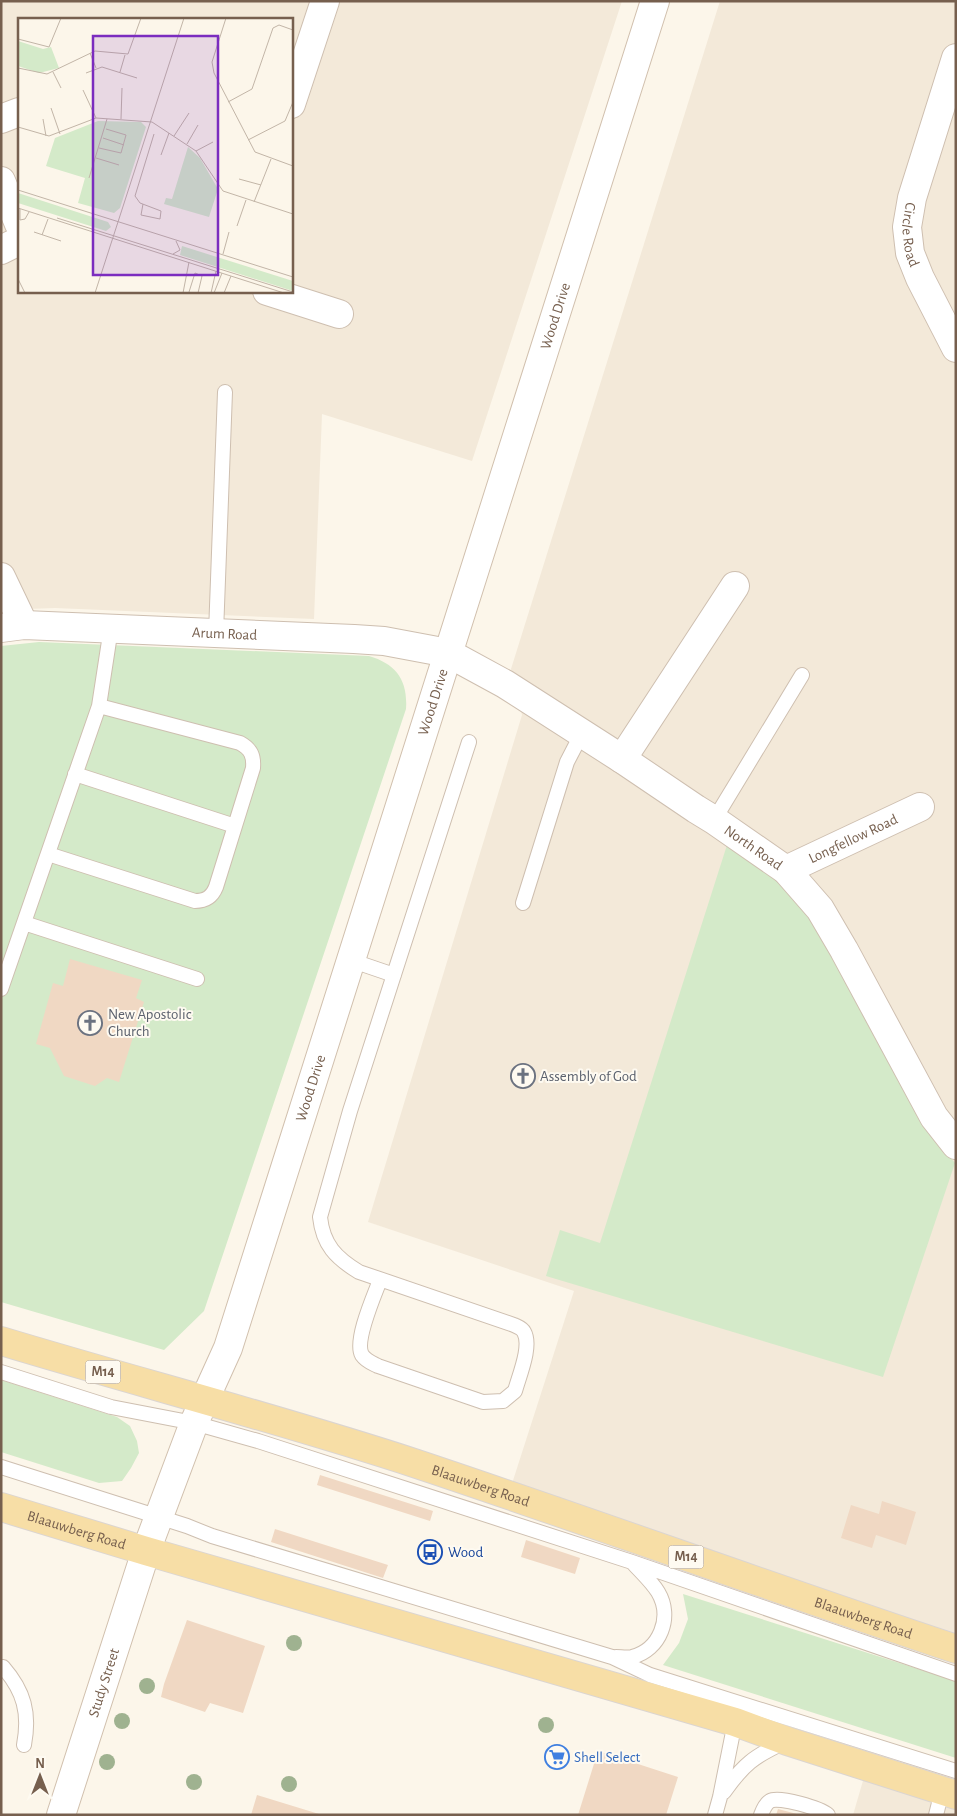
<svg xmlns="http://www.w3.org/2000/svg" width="957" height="1816" font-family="'Alegreya Sans',sans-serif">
<rect width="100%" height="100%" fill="#fcf6ea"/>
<path fill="#f3e9d9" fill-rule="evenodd" d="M1,1H622L472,461L322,414L314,619L55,608L1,610ZM19,19H291V291H19Z
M720,1H956V1640L508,1496L574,1291L368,1222L522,715L511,669Z
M867,1767L956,1795V1815H853Z"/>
<path fill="#d4eac9" d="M39,642L369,656C396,664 408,680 406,709L204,1311L164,1350L1,1302V646Z
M727,845L768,873L787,889L816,924L935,1140L955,1163L883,1377L546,1276L560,1230L600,1243Z
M1,1380L117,1417L130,1426L137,1441L139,1453L131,1468L122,1481L99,1483L1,1452Z
M683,1594L956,1681V1758L663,1665L679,1643L688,1619Z"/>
<path fill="#f0d8c3" d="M70,959L142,980L136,998L144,1002L119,1082L107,1078L95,1086L64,1076L50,1048L36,1044L53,983L63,986Z
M320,1475L433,1511L430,1521L317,1485Z
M882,1501L916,1512L906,1545L876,1535L872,1548L841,1538L851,1505L879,1514Z
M275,1529L388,1565L383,1578L271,1542Z
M526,1540L580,1558L575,1574L521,1557Z
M187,1620L265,1646L243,1713L210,1703L205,1712L161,1697L164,1684Z
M598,1751L678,1777L666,1815H578Z
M257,1795L319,1814V1815H251Z
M778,1809L797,1814V1815H776Z"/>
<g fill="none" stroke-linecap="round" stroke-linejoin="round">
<defs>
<path id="lane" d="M216,633L225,392
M75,774L235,826
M714,820L802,675
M48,854L195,901C206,901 212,897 216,887L253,768C254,756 251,749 240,743L99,706
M523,903L567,762L582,733
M24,923L197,979
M350,960L394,975
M1,989L99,706L111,628
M380,1280C374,1296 354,1341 362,1355C366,1361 372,1363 378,1366L483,1402L503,1401L515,1391C519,1376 532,1346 524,1332C522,1328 518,1327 514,1325L359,1272C336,1258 323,1245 320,1217L350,1111L469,742
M1,1372L111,1407L194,1423L258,1441L632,1562L956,1674
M1,1467L187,1526L212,1536L612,1657L650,1675L956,1771
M616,1657C621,1657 627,1658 632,1657C660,1650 673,1617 658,1592C652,1582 641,1572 633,1563
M3,1667C24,1691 30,1713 24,1745
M724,1792C743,1765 754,1756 785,1742
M715,1815L720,1797L735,1722
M761,1815C763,1810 765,1804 770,1801C779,1796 820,1808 828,1815
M936,1815L942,1791"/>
<g id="street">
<path id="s1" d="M956,58L912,198L907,227L910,253L920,278L956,348"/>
<path d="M291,104L325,1"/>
<path d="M1,119L19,112"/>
<path d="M1,181L19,224"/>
<path d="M1,250L19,241"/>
<path d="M267,291L339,314"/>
<path d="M1,577L24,625"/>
<path id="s2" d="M1,628L24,625L354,639L384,641L448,653L505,684L622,759L696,809L714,820L786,870L820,909L844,950L934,1117L956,1145"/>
<path d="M622,759L735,586"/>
<path id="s3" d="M786,870L920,807"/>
</g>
<g id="secondary">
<path id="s4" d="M61,1815L146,1551L194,1423L228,1348L655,1"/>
</g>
<g id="primary">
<path id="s5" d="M1,1341C140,1383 280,1419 417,1464C597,1524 775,1589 956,1649"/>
<path id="s6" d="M1,1507L146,1551L735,1722L787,1741L956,1795"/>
</g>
</defs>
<use href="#lane" stroke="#cebfb0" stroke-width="16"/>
<use href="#street" stroke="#cebfb0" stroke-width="30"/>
<use href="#secondary" stroke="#d1c0ae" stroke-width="30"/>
<use href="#primary" stroke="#dbd5d1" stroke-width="30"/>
<use href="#lane" stroke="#fff" stroke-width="14"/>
<use href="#street" stroke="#fff" stroke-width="28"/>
<use href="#secondary" stroke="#fff" stroke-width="28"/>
<use href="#primary" stroke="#f7dea6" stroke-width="28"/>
</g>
<g fill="#9fb290">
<circle cx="294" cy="1643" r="8"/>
<circle cx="147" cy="1686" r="8"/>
<circle cx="122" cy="1721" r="8"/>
<circle cx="546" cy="1725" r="8"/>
<circle cx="107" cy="1762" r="8"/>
<circle cx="194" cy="1782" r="8"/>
<circle cx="289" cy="1784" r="8"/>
</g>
<defs>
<symbol id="church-ring" viewBox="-11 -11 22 22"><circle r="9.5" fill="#fefaf1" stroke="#6b7280" stroke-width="1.5"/><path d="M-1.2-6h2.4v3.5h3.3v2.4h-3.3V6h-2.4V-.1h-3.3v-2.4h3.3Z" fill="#6b7280"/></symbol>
<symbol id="bus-ring" viewBox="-11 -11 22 22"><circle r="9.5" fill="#fefaf1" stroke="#1a4fb4" stroke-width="1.5"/><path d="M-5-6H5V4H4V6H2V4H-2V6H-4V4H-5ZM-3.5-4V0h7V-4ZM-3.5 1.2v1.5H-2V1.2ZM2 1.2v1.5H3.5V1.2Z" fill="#1a4fb4"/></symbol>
<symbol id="supermarket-ring" viewBox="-11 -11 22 22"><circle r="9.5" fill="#fefaf1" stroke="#3f7fe0" stroke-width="1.5"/><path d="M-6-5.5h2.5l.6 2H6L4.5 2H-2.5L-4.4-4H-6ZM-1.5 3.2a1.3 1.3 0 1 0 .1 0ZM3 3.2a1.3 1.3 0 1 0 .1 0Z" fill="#3f7fe0"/></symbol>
</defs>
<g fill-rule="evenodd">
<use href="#church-ring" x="76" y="1009" width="28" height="28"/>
<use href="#church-ring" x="509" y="1062" width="28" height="28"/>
<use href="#bus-ring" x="416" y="1538" width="28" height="28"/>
<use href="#supermarket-ring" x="543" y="1743" width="28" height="28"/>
</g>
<g text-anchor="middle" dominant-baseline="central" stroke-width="4" stroke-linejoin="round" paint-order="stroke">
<g fill="#fefaf1" stroke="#9f8e7f" stroke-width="1">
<rect x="85.5" y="1360.5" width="35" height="23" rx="4"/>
<rect x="668.5" y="1545.5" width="35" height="23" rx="4"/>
</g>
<g font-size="14" font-weight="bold" fill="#765f4e">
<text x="103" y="1372">M14</text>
<text x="686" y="1557">M14</text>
</g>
<g font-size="15" fill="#765f4e" stroke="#fefaf1">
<text stroke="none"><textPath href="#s1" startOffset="184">Circle Road</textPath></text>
<text stroke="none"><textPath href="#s4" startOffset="1579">Wood Drive</textPath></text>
<text stroke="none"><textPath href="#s2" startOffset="224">Arum Road</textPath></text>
<text stroke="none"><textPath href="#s4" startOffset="1174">Wood Drive</textPath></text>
<text stroke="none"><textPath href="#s3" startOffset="74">Longfellow Road</textPath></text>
<text stroke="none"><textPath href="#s2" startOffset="811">North Road</textPath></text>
<text stroke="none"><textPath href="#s4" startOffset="769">Wood Drive</textPath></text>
<text stroke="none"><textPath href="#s5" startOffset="501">Blaauwberg Road</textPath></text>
<text stroke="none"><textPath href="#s6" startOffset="79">Blaauwberg Road</textPath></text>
<text stroke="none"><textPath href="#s5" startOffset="906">Blaauwberg Road</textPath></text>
<text stroke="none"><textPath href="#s4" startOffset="139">Study Street</textPath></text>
</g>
<g font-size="15" fill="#5b616d" stroke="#fefaf1" text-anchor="start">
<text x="108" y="1014">New Apostolic<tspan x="108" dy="17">Church</tspan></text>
<text x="540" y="1076">Assembly of God</text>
</g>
<g font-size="15" fill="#164399" stroke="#fefaf1" text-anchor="start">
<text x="448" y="1552">Wood</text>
</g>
<g font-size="15" fill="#366cbe" stroke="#fefaf1" text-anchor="start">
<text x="574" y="1757">Shell Select</text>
</g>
</g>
<g transform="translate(18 18)">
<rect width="275" height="275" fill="#fcf6ea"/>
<path d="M0,23L25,31L33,29L41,50L21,55L0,48ZM80,103L123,104L128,109L102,190L96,195L60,185L67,160L28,148L37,120ZM170,129L182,140L200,171L191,199L146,186L148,180L154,181ZM0,175L90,204L93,209L88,213L0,185ZM164,228L275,263V273L162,237Z" fill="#d4eac9"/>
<path fill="none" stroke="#c2b5a7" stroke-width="1" d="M208,0L194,44L196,55L237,134L275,148M0,21L31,29L43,0M72,35L78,50M0,50L29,56L77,33L110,36L123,0M35,54L43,70M102,54L107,37M68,55L84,49L119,60M65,72L78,100M210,84L234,71L255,10L261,7L275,12M33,90L42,116M25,101L28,118M103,101L104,70M0,109L31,118L78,100L134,104L178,133L205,173L275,196M156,118L171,95M85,120L106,127M230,122L267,103L275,84M169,126L180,107M81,130L103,135L108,117L88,111M178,133L195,124M143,137L151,115M78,140L101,147M71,160L89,101M221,161L243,167M0,172L275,259M236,184L253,141M125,186L123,197L142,201L143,193L122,185L117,178L136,116M0,190L266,275M2,191V202L7,201L11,194M39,200L275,274M219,208L228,182M16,214L43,223M24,217L30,201M155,236L162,232L158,223M205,236L211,214M0,261L7,275M171,274L177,255L184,258L180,275M77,275L166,0M165,275L171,244M193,275L198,253M196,275L204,255M206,275L213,258"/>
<path fill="#7b2cbf" fill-opacity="0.15" stroke="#7b2cbf" stroke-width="2.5" d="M75,18H200V257H75Z"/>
<rect width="275" height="275" fill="none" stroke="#765f4e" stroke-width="2.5"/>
</g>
<rect width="957" height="1816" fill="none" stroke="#765f4e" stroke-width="5"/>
<g transform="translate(40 1776)" stroke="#fefaf1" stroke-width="4" paint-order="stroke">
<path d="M0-4L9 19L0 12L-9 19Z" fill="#765f4e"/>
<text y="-8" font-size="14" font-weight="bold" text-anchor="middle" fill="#765f4e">N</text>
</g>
</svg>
